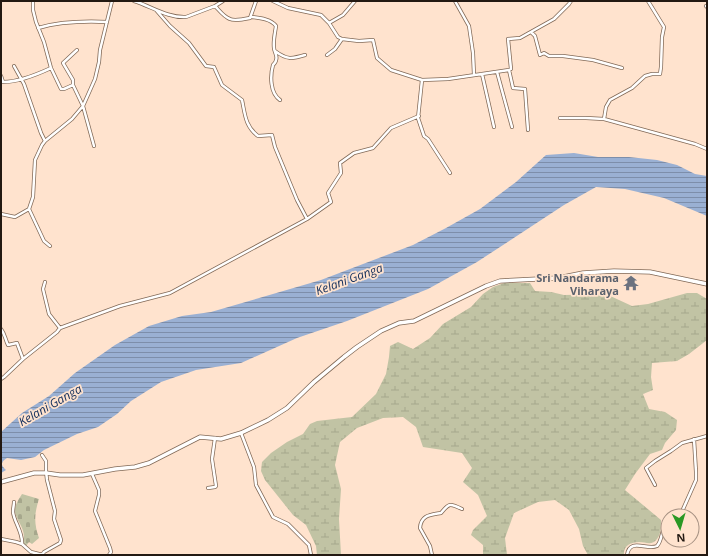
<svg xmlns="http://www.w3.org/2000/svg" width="708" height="556" font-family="'Open Sans',sans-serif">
<defs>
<pattern id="wetland-marsh" width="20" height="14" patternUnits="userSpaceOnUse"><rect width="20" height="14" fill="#c1c3a4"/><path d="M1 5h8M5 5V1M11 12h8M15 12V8" fill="none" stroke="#a6a78c"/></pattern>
<pattern id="cemetery-stones" width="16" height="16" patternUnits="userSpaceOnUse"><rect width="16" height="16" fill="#c1c3a4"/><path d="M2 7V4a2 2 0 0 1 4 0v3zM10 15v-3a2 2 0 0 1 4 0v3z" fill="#a6a78c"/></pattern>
<pattern id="water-rules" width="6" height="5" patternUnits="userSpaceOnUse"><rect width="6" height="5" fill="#9ab0d3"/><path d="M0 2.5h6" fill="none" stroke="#7d8eaa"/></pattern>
</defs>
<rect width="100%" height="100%" fill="#ffe3ce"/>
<path fill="url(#wetland-marsh)" d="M504,283H530L535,291L551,292L564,295L606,294L632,306L648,304L687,293H697L707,299V340L689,354L677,361L652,363L651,377L653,390L643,394L649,409L665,412L677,420L676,430L665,443L662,450L650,454L635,474L625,490L661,520C661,527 661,534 657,539C652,546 646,542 639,542C631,542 623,546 624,555H588L583,546L579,529L569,510L555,500L538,502L514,513L505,538L507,555H483V545L471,535L473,530L487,516L478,495L463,482L472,468L462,453L423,447L416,427L403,417L383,418L357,428L340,442L335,465L341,489L339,519L341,555H317L316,546L306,525L293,515L265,480L261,471L262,462L271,453L287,442L303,434L310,424L317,421L352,417L376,394L386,374L389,357L390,346L398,342L413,349L430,338L443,324L471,307L483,294L493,287Z"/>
<path fill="url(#cemetery-stones)" d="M22,494L39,499C34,514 34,524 39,538L32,544L29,542L26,546L23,543C27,529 17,523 15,512C14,506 19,499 22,494Z"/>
<path fill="url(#water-rules)" d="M574,153L598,157H629L657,160L677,165L695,174L707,176V216L664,198L625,189L596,187L564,205L477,262L428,289L347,321L297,338L241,363L196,370L161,382L131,401L117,414L98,427L77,434L44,450L35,457L21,460L7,458C1,462 0,465 6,470L1,473V432L22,413L49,396L75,373L115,345L149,326L182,316L211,312L321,280L413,245L446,228L480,209L516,182L546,155Z"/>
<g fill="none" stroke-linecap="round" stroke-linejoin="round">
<defs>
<path id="minor" d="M33,1V10L36,22L44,42L51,68L61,89H64L73,85
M134,1C151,6 167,18 186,17L215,6
M223,1L215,6C219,10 224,17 230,19C234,21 245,19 250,18L256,1
M273,1L288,8L321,15L329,23L338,37L342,39L359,41L373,40L377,58L391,70L422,80L448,79L509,70L513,88L525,89L528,130
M455,1L469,26L473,53L474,75
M706,6L707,7
M156,10L170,26L189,43L206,66L214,67L222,85L242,100C245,114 245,126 258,136L272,135L275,147L297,200L307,219
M251,17C260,18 271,19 276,26C275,33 273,41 274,48C274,52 278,56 276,60C276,62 274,64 273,65C270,76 270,93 280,100
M329,23L343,15L355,1
M38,28C59,22 86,21 107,22
M531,32L535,36L540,55L544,53L549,56H563L593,60L622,68
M77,50L63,63L73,80V85L83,106L94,146
M275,51C287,60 292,59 305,55
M327,55L335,49L342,39
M14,66L24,84L41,133L45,141
M509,70L511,69L508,39L520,38L554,19L569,4L571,1
M497,72L512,127
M482,74L494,127
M1,76L3,82C19,82 36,75 51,68
M422,80L418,118L424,136L428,139L450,173
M560,118H586L604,119L695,144L707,149
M604,119L606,107L610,100L632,88L645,76L652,74H660L661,67L662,37L664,27L648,1
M29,209L44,241L50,246
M1,214L15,217L29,209L33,197L35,160L42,145L45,141L72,119L83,106L95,79L99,62L100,50L112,1
M60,328L120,306L170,293L307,219L331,202L328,193L341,173L340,163L354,153L373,148L391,128L419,116
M1,329C5,334 5,339 8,345L17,343L23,359
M1,379L4,377L23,359L57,332L60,328L49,314L43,289L45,282
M241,433L254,467L256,485L273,517L288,524L309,545L311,555
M42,455L46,461V471L47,480L55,511L54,519L61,540L60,543L44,552L42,555
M92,474L99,490V495L95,511L110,548L111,552L109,555
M655,485L646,468L655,461L671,451L682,443L707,436
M208,488L215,487L216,486L212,459L215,438
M14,502C14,505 13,508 13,512C14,522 23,532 22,544
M680,516L696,480V472L694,439
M1,539L16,542L22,544L31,552L43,555
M432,555L430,546L420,528C421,515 430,515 441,513C449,503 450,503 462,509
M627,555C630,537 647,551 657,546C660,543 661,538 662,534C663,530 665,526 665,521L666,519L668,520"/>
<path id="secondary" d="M1,482L34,473H46L60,475H83L115,469L135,467L149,463L200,437L221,439L241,433L268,420L287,408L314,382L344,357L357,347L381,331L399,323L414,321L486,286L500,281L558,278L583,273L614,271L650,272L707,284"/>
</defs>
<use href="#minor" stroke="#816957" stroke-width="4"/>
<use href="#secondary" stroke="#816957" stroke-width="5"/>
<use href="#minor" stroke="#fff" stroke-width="2.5"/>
<use href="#secondary" stroke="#fff" stroke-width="3.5"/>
</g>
<defs>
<symbol id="temple-bare" viewBox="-9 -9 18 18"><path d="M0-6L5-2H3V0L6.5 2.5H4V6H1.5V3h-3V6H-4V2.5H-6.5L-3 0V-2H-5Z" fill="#6b7280" stroke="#ffe3ce" stroke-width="2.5" paint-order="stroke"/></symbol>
</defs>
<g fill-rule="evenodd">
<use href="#temple-bare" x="620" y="272" width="22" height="22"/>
</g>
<g text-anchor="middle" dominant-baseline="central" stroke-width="3.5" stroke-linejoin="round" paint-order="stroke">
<g font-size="11" font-weight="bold" fill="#5b616d" stroke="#ffe3ce" text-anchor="end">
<text x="619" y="277">Sri Nandarama<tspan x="619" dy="13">Viharaya</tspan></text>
</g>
<g font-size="12" font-style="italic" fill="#15305d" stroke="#ffe3ce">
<text transform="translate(349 279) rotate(-20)">Kelani Ganga</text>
<text transform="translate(50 405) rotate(-30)">Kelani Ganga</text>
</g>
</g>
<rect width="708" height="556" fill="none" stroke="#231912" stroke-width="4"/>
<g transform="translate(680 528) rotate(175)"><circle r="19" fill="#ffe3ce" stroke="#a79283"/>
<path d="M0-3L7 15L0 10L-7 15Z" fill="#2a9824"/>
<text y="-6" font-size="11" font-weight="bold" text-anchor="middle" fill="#231912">N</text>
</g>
</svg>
